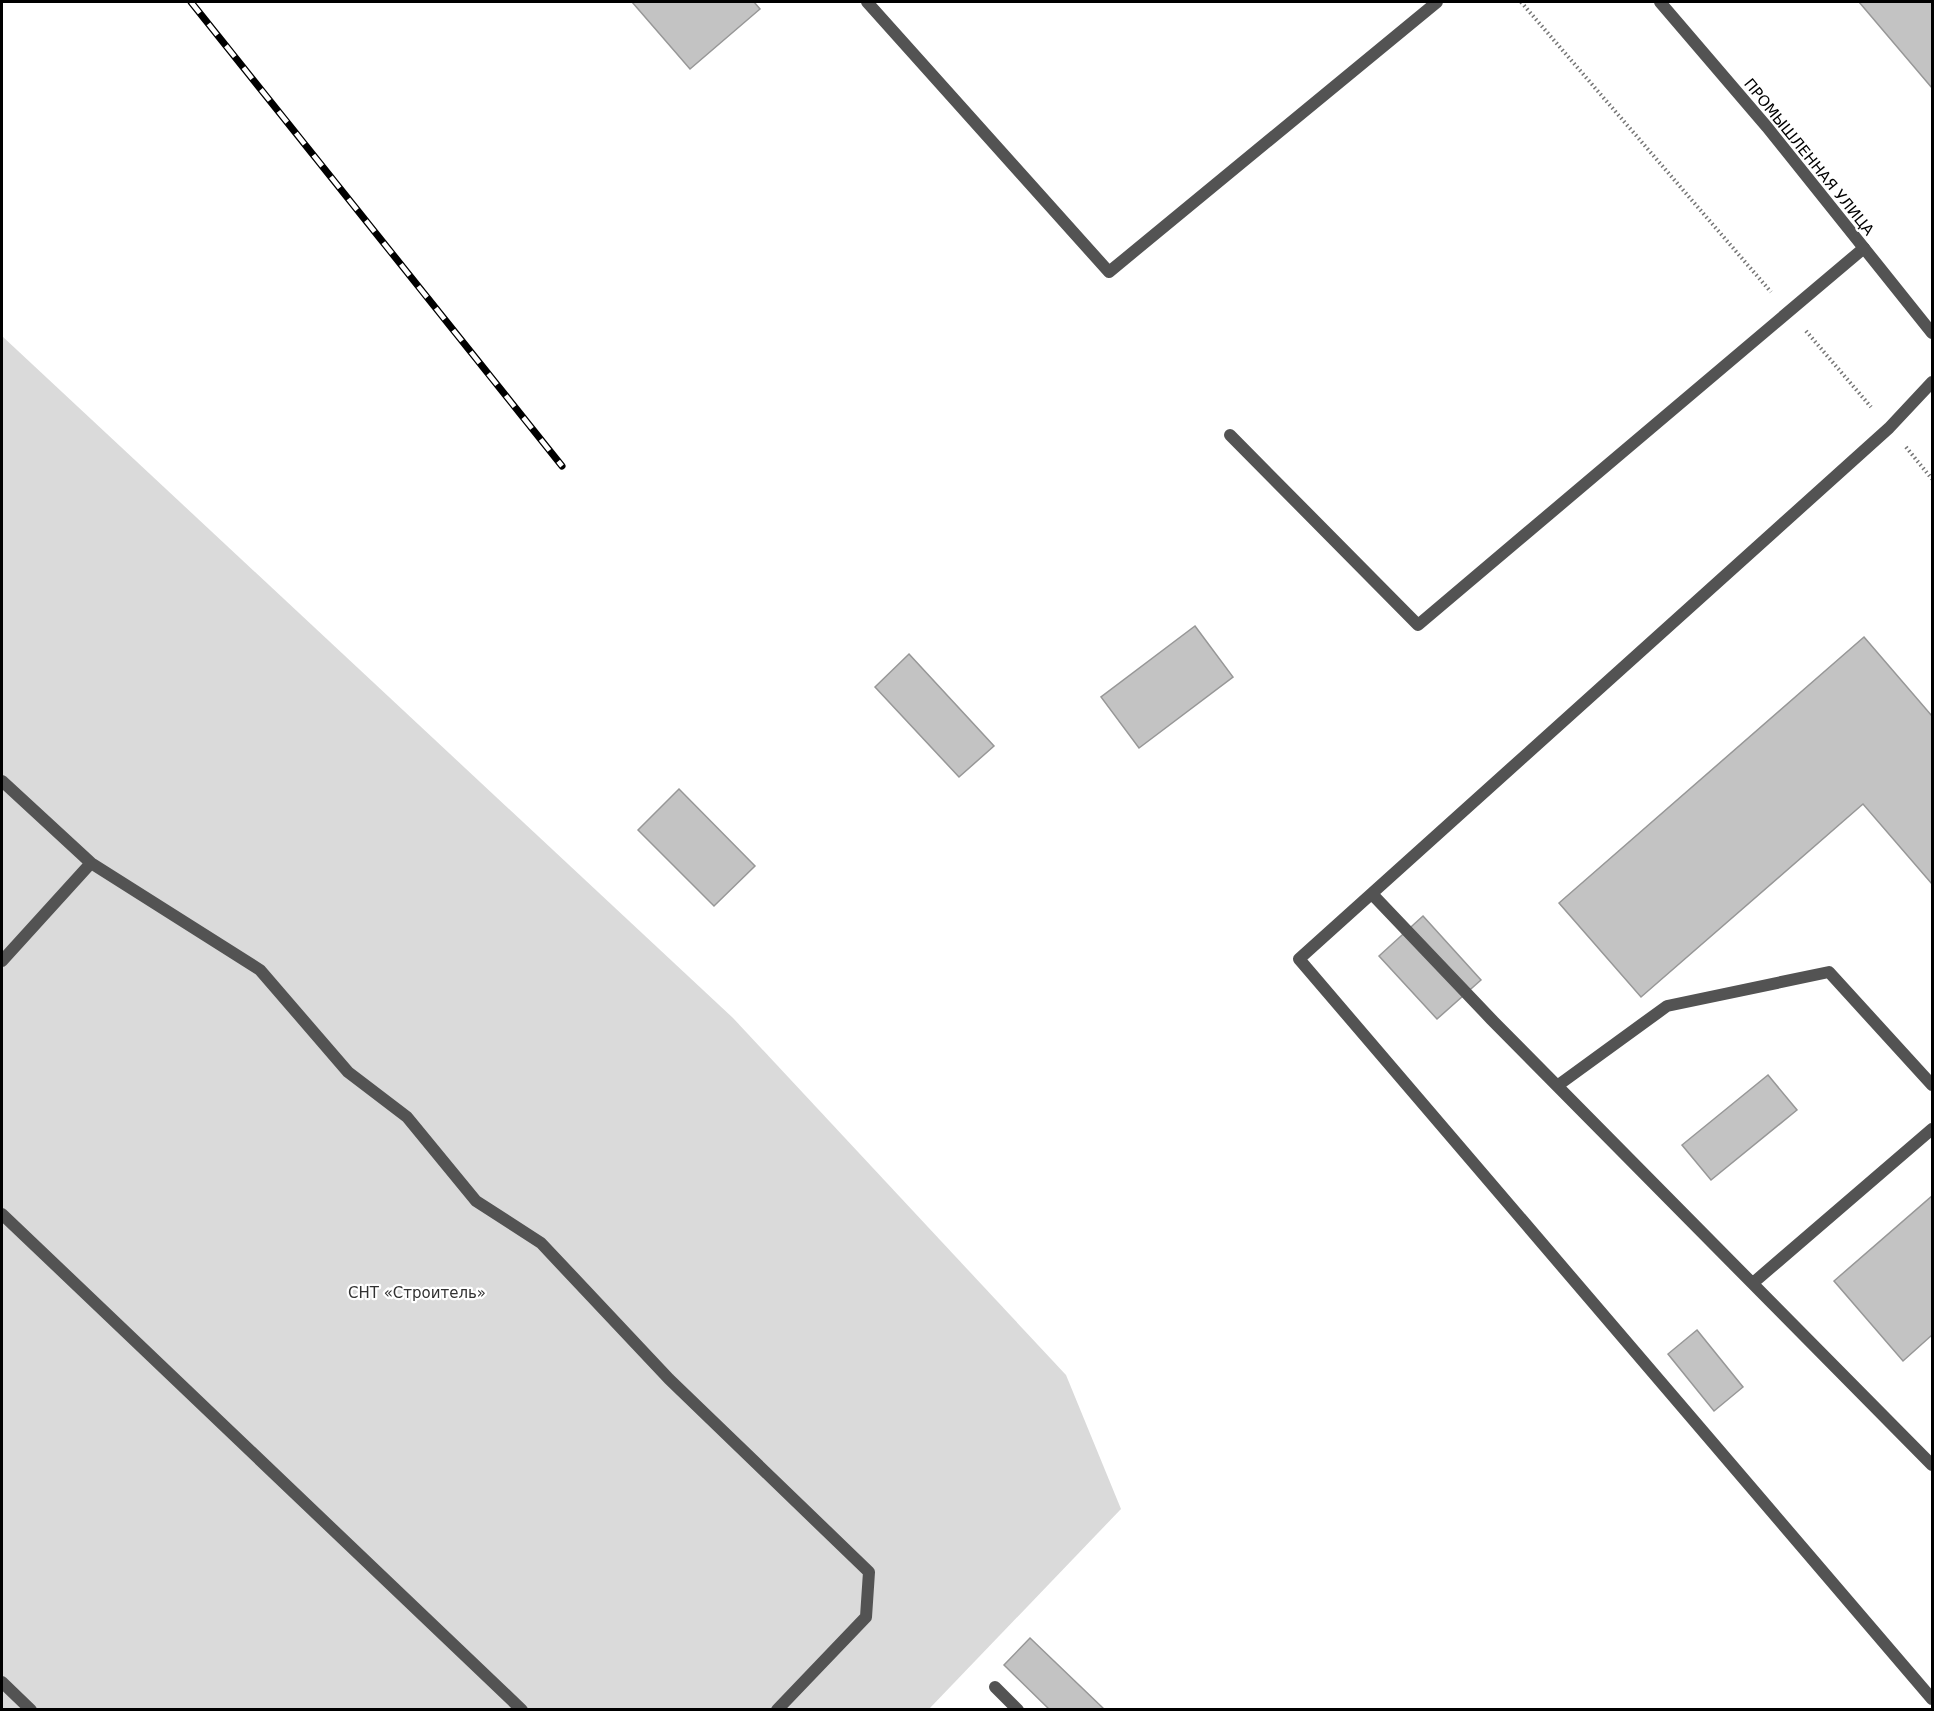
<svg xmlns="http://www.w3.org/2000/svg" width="1934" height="1711" font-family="'DejaVu Sans',sans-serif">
<rect width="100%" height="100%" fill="#fff"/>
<path fill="#dadada" d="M2,336L733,1018L1066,1375L1121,1509L929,1709H2Z"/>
<path fill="#c3c3c3" stroke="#979797" stroke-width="1.5" d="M632,2H754L760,9L690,69Z
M1859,2H1932V88Z
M1195,626L1233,677L1139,748L1101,697Z
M1864,637L1932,716V884L1863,804L1641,997L1559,903Z
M909,654L994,746L959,777L875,687Z
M679,789L755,866L714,906L638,830Z
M1423,916L1481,980L1437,1019L1379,956Z
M1768,1075L1797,1110L1711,1180L1682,1145Z
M1932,1196V1335L1903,1361L1834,1281Z
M1697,1330L1743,1387L1714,1411L1668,1354Z
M1030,1638L1105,1710H1050L1004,1665Z"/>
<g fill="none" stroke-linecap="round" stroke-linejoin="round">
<path stroke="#757575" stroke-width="4" stroke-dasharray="1.5 3" stroke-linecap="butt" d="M1521,2L1771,292
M1806,331L1871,407
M1906,447L1932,479"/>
<path stroke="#535353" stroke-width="12" d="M867,2L1109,272L1437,2
M1932,382L1889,428L1299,959L1932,1699
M1230,435L1418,625L1864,248
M2,781L91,863L260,970L348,1072L407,1117L476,1201L541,1243L669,1379L869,1572L866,1617L777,1710
M1372,894L1491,1019L1932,1465
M2,961L91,863
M1557,1086L1667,1006L1829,972L1932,1085
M2,1214L522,1710
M1753,1283L1932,1129
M2,1682L31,1710
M995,1687L1018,1710"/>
<path stroke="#535353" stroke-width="12" d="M1660,2L1767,127L1932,333"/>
<defs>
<path id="rail" d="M191,2L562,466"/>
</defs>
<use href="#rail" stroke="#000" stroke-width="7"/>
<use href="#rail" stroke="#fff" stroke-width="4.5" stroke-dasharray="14" stroke-linecap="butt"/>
</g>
<g text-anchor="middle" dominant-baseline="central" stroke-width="4.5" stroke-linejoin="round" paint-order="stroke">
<g font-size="15" fill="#000" stroke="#fff">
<text transform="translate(1809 157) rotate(51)">ПРОМЫШЛЕННАЯ УЛИЦА</text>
</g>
<g font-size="15" fill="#313131" stroke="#fff">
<text x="417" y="1293">СНТ «Строитель»</text>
</g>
</g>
<rect width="1934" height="1711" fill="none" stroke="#000000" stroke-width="6"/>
</svg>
